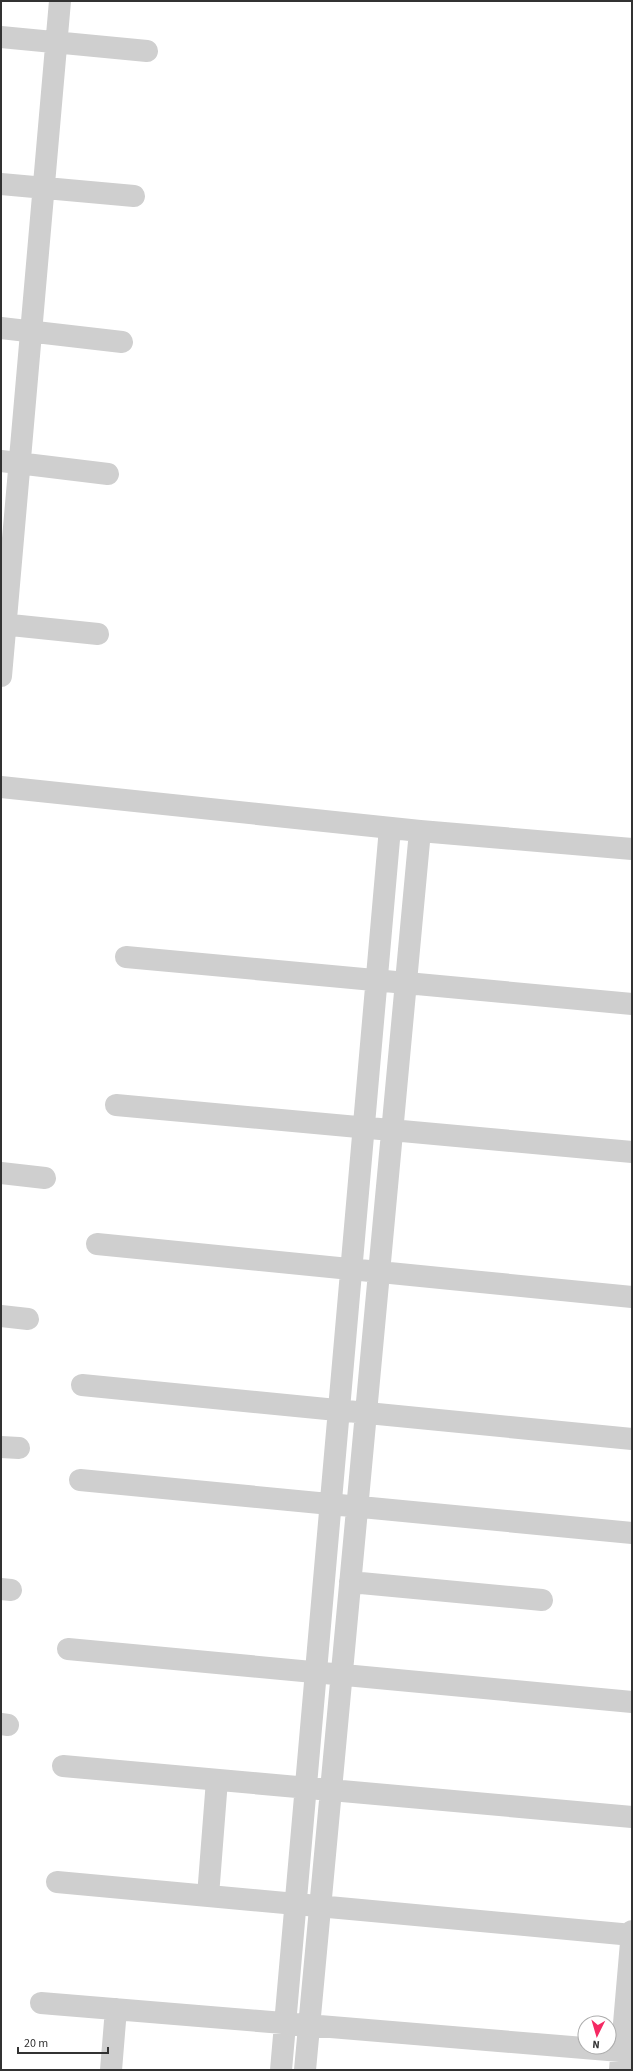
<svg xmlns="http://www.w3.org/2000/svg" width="633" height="2071" font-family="'Source Sans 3',sans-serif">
<rect width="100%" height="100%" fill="#fff"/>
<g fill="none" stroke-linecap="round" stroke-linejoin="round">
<path stroke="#cfcfcf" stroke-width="22" d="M1,37L147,51
M1,184L134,196
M1,328L122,342
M1,461L108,474
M1,624L98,634
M1,676L60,1
M1,787L420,831L632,849
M126,957L632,1004
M116,1105L632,1152
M1,1173L45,1178
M97,1244L632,1297
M1,1316L28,1319
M82,1385L632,1439
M1,1447L19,1448
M80,1480L632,1533
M350,1582L542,1600
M1,1589L11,1590
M68,1649L632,1702
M1,1724L8,1725
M63,1766L632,1817
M57,1882L632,1935
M208,1896L217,1780
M41,2003L632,2052
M111,2070L116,2009
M281,2070L390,828
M305,2070L420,831
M620,2070L632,1931"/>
</g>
<rect width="633" height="2071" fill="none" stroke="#323232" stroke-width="4"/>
<g transform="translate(597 2035) rotate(185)"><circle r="19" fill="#ffffff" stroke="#adadad"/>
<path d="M0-3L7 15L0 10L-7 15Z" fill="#f52963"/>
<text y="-6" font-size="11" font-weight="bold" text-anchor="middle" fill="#323232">N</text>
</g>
<path d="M18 2047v6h90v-6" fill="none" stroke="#323232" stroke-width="2"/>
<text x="24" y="2047" font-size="12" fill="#323232" stroke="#ffffff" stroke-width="3" paint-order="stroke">20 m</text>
</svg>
